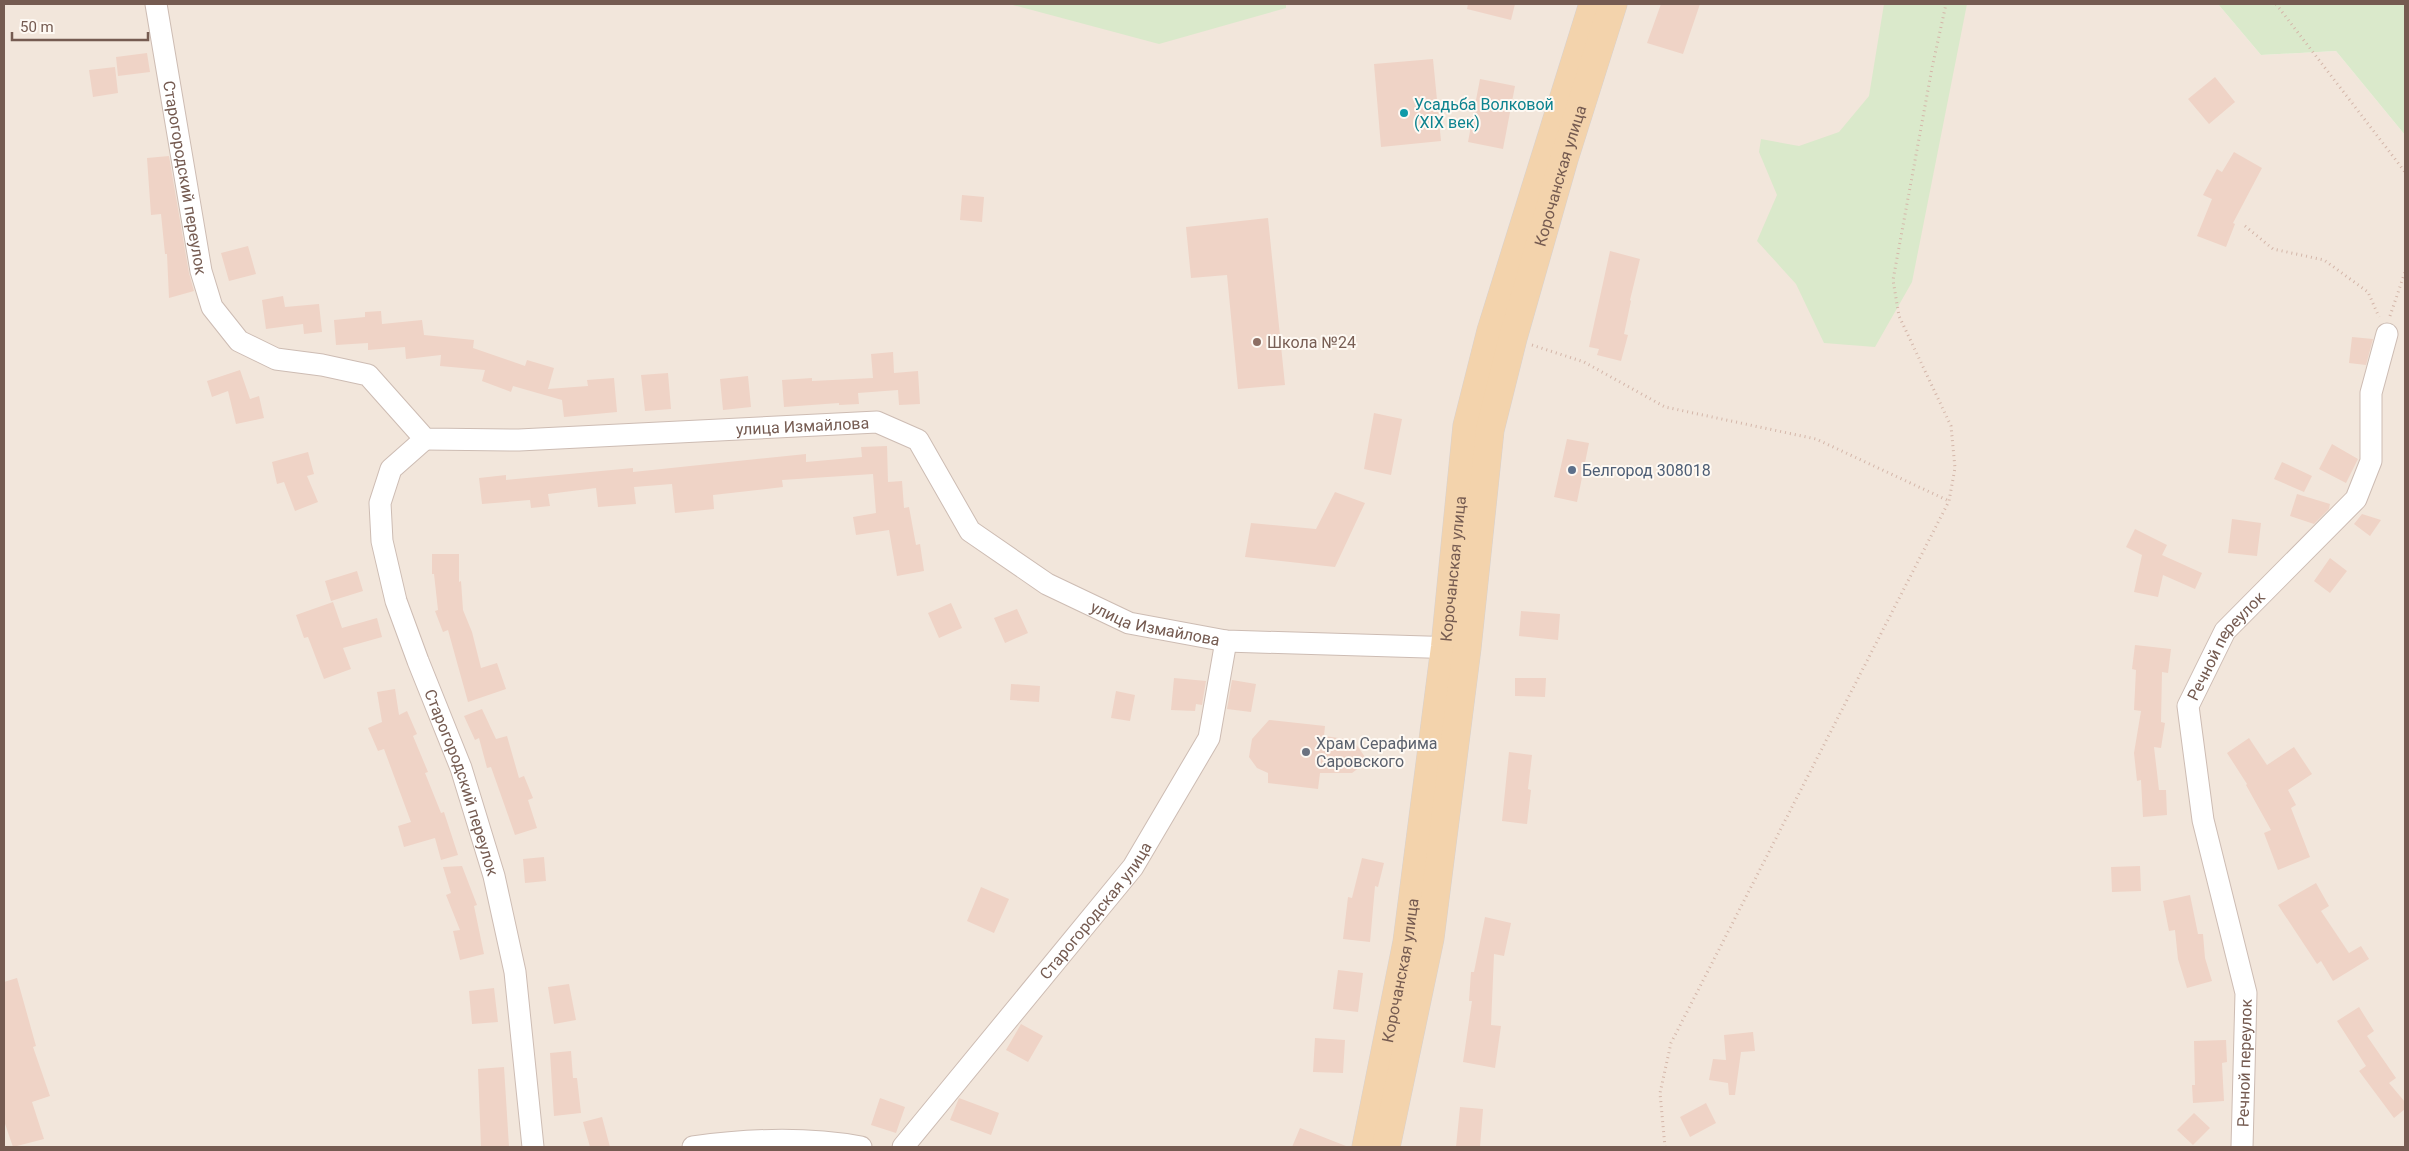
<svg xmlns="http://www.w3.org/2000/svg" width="2409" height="1151" font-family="Roboto,sans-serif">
<rect width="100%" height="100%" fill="#fbf4ed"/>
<path fill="#f2e6db" d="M4,4H2218L2261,55L2336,51L2405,135V1147H4Z"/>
<path fill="#dae9cb" d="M1009,4H1286V8L1159,44Z
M1884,4H1967L1912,282L1875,347L1824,343L1796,284L1757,241L1777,195L1759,152L1761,139L1799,146L1839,132L1869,96Z
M2218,4H2405V135L2336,51L2261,55Z"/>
<path fill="#efd3c6" d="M1468,4H1515L1511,20L1467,9Z
M1661,4H1700L1683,54L1647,43Z
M147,53L150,72L118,76L116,57Z
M1433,59L1441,141L1381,147L1374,64Z
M115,67L118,93L93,97L89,70Z
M2215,77L2235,102L2209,124L2188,99Z
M1480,79L1515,86L1503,149L1468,142Z
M2234,152L2262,168L2233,223L2235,224L2226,247L2197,236L2212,199L2203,195L2217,169L2222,172Z
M169,156L189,273L194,291L169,298L167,254H165L161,214L151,215L147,158Z
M962,195L984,197L982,222L960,220Z
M1268,218L1285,385L1238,389L1227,275L1191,278L1186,227Z
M248,246L256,274L229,281L221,253Z
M1610,251L1640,259L1630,300L1631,301L1624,334L1628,335L1621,361L1597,355L1599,349L1589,347Z
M283,296L285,307L319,304L322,332L304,334L303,324L266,329L262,300Z
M381,311L382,324L422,320L424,335L474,340L473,348L525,366L527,360L554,368L548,389L588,386L587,380L614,378L617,412L564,417L562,400L513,386L511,392L482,381L485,370L440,366L441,355L406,359L405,347L368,350V343L336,345L334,320L365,317V312Z
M2352,337L2373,339L2366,365L2349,363Z
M893,352L894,373L918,371L920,404L899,405L898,390L858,393L859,404L839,405V403L784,407L782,380L812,378V381L873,378L871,354Z
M240,370L250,399L259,396L264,418L236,424L228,391L212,397L207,381Z
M668,373L671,409L645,411L641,375Z
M748,376L751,407L723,410L720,379Z
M1374,413L1402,419L1391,475L1364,469Z
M1567,439L1589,443L1577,502L1554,497Z
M2332,444L2358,459L2346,483L2319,469Z
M887,446L888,482L902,481L904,508L909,507L916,545L920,544L924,571L897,576L889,530L856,535L853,517L876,513L873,474L782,480L783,487L713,495L714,509L675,513L672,484L634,487L636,504L598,507L596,488L548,494L550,506L531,508L530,500L482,504L479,478L506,475V480L633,468V472L806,454V462L862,457L861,447Z
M308,452L314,474L307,476L318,502L295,511L284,482L277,484L272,462Z
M2282,462L2312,476L2304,492L2274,479Z
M1335,492L1365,503L1335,567L1245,557L1251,523L1316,529Z
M2297,494L2330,504L2329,509L2314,524L2290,516Z
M2362,514L2381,520L2370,536L2354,524Z
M2232,519L2261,523L2257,556L2228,553Z
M2135,529L2167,545L2162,555L2202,573L2195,589L2163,575L2158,597L2134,592L2142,555L2126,547Z
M432,554H459V582L461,581L463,610L472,632L481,668L497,663L506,689L468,702L448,630L443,632L435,611L438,610L434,574H432Z
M2330,558L2347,571L2330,593L2314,581Z
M357,571L363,591L331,601L325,581Z
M333,602L342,628L377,618L382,637L343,648L351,669L324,679L308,637L304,638L296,615Z
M951,603L962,628L939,638L928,613Z
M1017,609L1028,633L1005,643L994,618Z
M1521,611L1560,614L1558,640L1519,636Z
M2135,645L2171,649L2168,673L2162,672L2161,722L2165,723L2161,748L2154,747L2159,790H2166L2167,815L2143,817L2141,780L2137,781L2134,753L2141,711L2134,710L2136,670L2132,669Z
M1174,678L1206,681L1202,705L1196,704L1195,711L1171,710Z
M1515,678H1546L1545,697L1515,696Z
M1232,680L1256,684L1251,712L1227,709Z
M1011,684L1040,686L1039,702L1010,700Z
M395,689L399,715L407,711L417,734L413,736L428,772L425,773L441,813L444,812L458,855L441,860L435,838L404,847L398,826L411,822L384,749L378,751L368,728L382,722L377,692Z
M1116,691L1135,695L1130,721L1111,718Z
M482,709L496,739L507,736L519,778L524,776L533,798L528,800L537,828L515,835L491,767L487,768L479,738L475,740L464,716Z
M1269,720L1325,726L1324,736L1353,740L1365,757L1360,767L1352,773H1320L1318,789L1268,783V773L1257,768L1249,757L1252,739Z
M2249,738L2267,765L2294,747L2312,774L2288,790L2296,805L2291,808L2310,857L2278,870L2264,833L2271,830L2246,785L2247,784L2227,753Z
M1509,752L1532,755L1528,789L1531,790L1527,824L1502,821Z
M544,857L546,881L525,883L523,859Z
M1362,858L1384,863L1378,887L1375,886L1370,942L1343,939L1348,897L1352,898Z
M462,866L477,905L474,906L484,954L460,960L453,931L460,930L446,895L451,893L443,867Z
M2140,866L2141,891L2112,892L2111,867Z
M2316,883L2329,906L2321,911L2349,953L2361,946L2369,959L2333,981L2321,961L2317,964L2278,905Z
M981,887L1009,899L994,933L967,921Z
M2190,895L2198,934H2203L2205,958L2212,981L2187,988L2178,959L2175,930L2169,931L2163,901Z
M1485,917L1511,923L1504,956L1494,954L1491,1025L1501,1026L1495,1068L1463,1062L1472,1001H1469L1471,972H1474Z
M1338,970L1363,973L1358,1012L1333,1009Z
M17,978L36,1046L33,1047L50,1096L32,1102L44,1139L13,1147L4,1121V982Z
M569,984L576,1020L554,1024L548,987Z
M494,988L498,1022L472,1024L469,991Z
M2359,1007L2374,1031L2367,1036L2396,1078L2389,1083L2405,1102V1109L2394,1118L2359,1071L2366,1066L2337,1021Z
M1021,1024L1043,1036L1028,1062L1006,1050Z
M1753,1032L1755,1051L1741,1052L1735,1095H1729L1728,1083L1709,1080L1713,1059L1726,1060L1724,1035Z
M1315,1038L1345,1040L1343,1073L1313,1072Z
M2226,1040L2227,1062L2222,1063L2224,1101L2193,1103L2192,1085H2195L2194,1041Z
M571,1051L573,1078H577L581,1113L554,1116L550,1053Z
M504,1067L509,1147H481L478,1069Z
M880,1098L905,1107L896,1133L871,1125Z
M959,1098L999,1113L991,1135L950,1120Z
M1706,1103L1716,1123L1690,1137L1680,1117Z
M1460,1107L1483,1109L1480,1147H1456Z
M2194,1113L2210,1128L2193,1145L2177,1130Z
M602,1117L610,1147H590L583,1122Z
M1300,1128L1346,1146V1147H1292Z"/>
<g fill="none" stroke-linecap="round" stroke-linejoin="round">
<defs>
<g id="minor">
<path id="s1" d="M156,4L201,271L212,307L239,341L276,359L322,365L368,375L425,439L519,440L877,422L918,440L970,531L1047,584L1129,623L1226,641L1459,648"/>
<path id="s2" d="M425,439L391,469L380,503L382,541L396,601L418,661L461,768L494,876L515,972L533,1147"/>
<path d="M693,1147C749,1139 806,1137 861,1147"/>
<path id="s3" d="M903,1147L1133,867L1209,738L1226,641"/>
<path id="s4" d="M2242,1147L2246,993L2203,820L2188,706L2225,631L2356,499L2371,461V393L2387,334"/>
</g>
<g id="primary">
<path id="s5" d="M1366,1147L1407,942L1445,647L1467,426L1491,331L1593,4"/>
<path id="s6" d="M1386,1147L1430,938L1467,648L1490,430L1513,338L1564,159L1613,4"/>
</g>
</defs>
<use href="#minor" stroke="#cdbcb3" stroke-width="23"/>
<use href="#primary" stroke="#d8d1ce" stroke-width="29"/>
<path stroke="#d4b6a9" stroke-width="3" stroke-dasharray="1 4" stroke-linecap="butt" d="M2276,4L2405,172
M2245,226L2273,249L2324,260L2368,292L2379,317
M2390,316L2405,272
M1532,345L1584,362L1665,407L1816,439L1949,501
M1665,1147L1660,1093L1671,1043L1949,501L1955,468L1951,426L1899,316L1893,280L1932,68L1946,4"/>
<use href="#minor" stroke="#fff" stroke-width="21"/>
<use href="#primary" stroke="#f3d3ac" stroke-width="28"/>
</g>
<circle fill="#0f9aa8" stroke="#fef9f3" stroke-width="2" cx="1404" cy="113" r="5"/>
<circle fill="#8d6e63" stroke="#fef9f3" stroke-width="2" cx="1257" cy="342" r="5"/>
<circle fill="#5c6f8a" stroke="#fef9f3" stroke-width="2" cx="1572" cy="470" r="5"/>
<circle fill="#6b7280" stroke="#fef9f3" stroke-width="2" cx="1306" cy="752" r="5"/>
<g text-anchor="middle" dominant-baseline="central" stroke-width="4" stroke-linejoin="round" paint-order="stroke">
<g font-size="16" fill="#0d838f" stroke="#fef9f3" text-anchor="start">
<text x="1414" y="104">Усадьба Волковой<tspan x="1414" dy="18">(XIX век)</tspan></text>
</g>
<g font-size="16" fill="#755b51" stroke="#fef9f3">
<text stroke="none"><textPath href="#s6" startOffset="989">Корочанская улица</textPath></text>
<text stroke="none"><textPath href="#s1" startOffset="176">Старогородский переулок</textPath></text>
<text stroke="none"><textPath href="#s1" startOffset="950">улица Измайлова</textPath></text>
<text stroke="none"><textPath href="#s5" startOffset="585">Корочанская улица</textPath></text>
<text stroke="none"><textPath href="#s1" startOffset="1384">улица Измайлова</textPath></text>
<text stroke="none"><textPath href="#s4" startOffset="519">Речной переулок</textPath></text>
<text stroke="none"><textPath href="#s2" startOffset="374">Старогородский переулок</textPath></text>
<text stroke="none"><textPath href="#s3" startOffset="305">Старогородская улица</textPath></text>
<text stroke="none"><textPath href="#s5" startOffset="180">Корочанская улица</textPath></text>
<text stroke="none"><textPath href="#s4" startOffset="84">Речной переулок</textPath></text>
</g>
<g font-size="16" fill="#785e54" stroke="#fef9f3" text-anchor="start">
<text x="1267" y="342">Школа №24</text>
</g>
<g font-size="16" fill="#4e5e75" stroke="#fef9f3" text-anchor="start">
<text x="1582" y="470">Белгород 308018</text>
</g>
<g font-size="16" fill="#5b616d" stroke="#fef9f3" text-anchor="start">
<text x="1316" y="743">Храм Серафима<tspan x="1316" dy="18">Саровского</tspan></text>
</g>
</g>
<rect width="2409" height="1151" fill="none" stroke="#755b51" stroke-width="10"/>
<path d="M12 32v8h136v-8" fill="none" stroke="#755b51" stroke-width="2.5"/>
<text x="20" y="32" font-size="15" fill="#755b51" stroke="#fef9f3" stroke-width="4" paint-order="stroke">50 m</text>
</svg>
